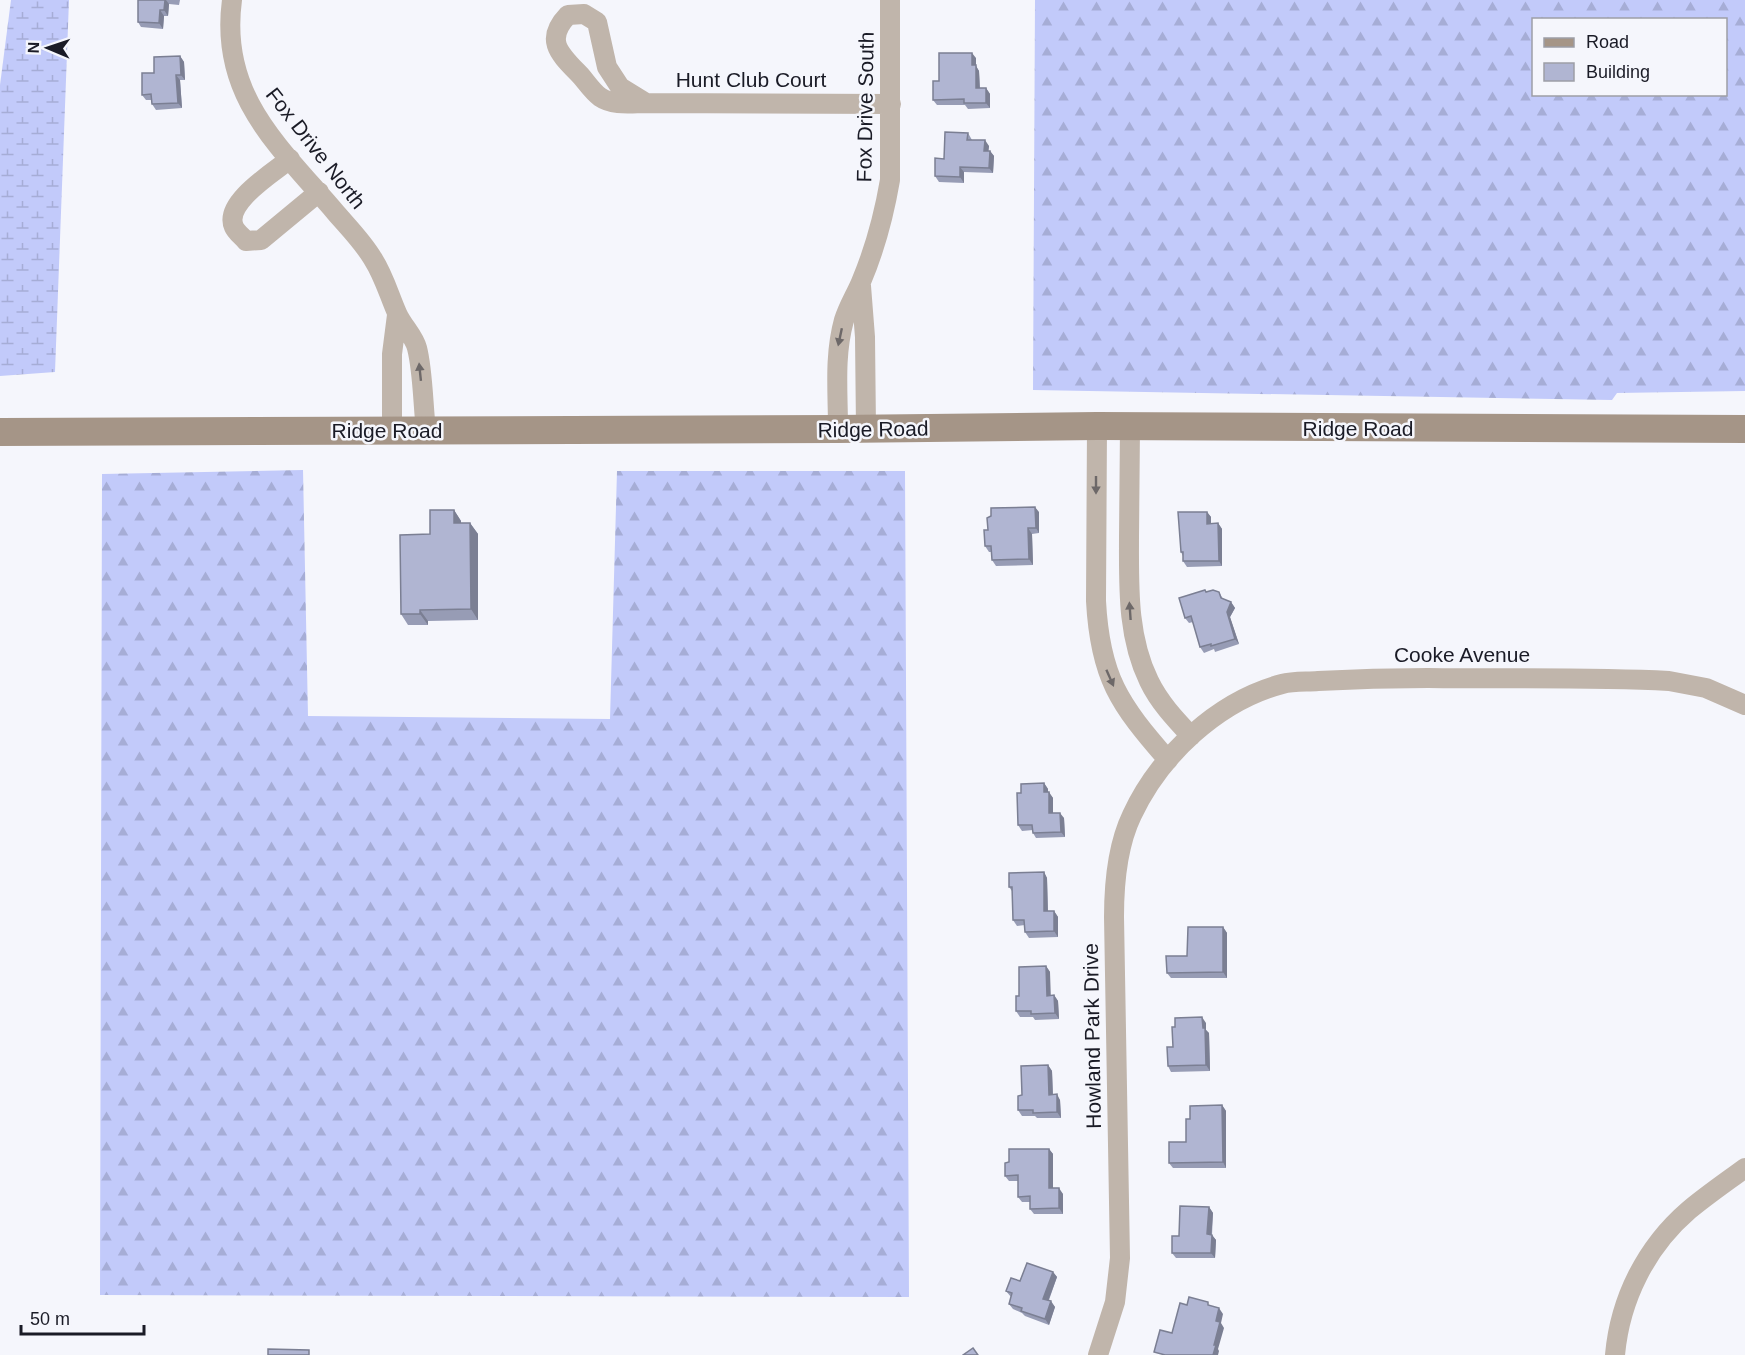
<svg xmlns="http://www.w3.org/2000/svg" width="1745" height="1355" font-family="Helvetica,sans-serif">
<defs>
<pattern id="forest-firs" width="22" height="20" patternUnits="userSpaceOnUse" patternTransform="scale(1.5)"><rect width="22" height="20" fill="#c2cafa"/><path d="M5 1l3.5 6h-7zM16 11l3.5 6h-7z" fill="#a6add6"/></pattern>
<pattern id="wetland-marsh" width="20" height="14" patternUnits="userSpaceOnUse" patternTransform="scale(1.5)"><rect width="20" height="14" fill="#c2cafa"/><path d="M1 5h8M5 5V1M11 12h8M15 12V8" fill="none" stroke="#a6add6"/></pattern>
</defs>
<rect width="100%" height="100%" fill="#f5f6fc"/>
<path fill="url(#forest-firs)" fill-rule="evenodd" d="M1035,0H1745V391L1617,393L1612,400L1033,390ZM1534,20H1726V94H1534Z
M303,470L308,716L610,719L617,471H905L909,1297L100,1295L102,474Z"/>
<path fill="url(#wetland-marsh)" d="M11,0H69L55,372L0,376V85Z"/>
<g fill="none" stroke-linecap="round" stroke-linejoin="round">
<path stroke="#c0b5ab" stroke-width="20" d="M232,0C219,96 279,146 336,213C349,228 363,242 373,259C384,276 389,295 397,313C402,325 414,336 417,348C423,371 423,406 426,430
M646,103C632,103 613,106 600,97C593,92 587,83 581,76C561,55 543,41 568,15L584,14L597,22L607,67L620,87L646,103L891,104
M290,159C274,172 223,203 234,227C236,232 243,237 246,241L261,240L319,192
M861,286L865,337L866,429
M1097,426L1096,601C1100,677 1119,704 1168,760
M1130,427C1130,464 1129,500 1129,537C1129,586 1127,636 1149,681C1159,702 1175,719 1191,736
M838,429C838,392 834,356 844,320C848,307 856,294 861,282C875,249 884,215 890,180V0
M392,430V354L397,315
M1098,1355L1115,1302L1120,1258L1114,917C1114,883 1117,846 1132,815C1160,755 1218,701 1282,684C1293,681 1307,682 1318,681C1355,679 1391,678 1428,678C1508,679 1588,677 1669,681L1706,688L1745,705
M1615,1355C1620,1299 1646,1247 1689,1210C1707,1195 1726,1182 1745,1168"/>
<path stroke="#a59587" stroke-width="28" d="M0,432L838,429L1097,426L1745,429"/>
</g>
<path fill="#979cb5" d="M138,0H180L179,5L169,4L168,16H164L163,29L141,27L138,22Z
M180,56L184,62L185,80H180L182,108L156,110L152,104L151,100H146L142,95L154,73Z
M976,58V66L979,71L980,88H986L990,94V108L968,109L965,105H937L933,100L939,81Z
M968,133L972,140L989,146L988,151H990L994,156L993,173L964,172V183L939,182L935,176L944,159Z
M454,510L461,521V523H470L478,534V620L428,621V625H408L401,614L430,534Z
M1039,512V533L1032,534L1033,565L996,566L992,560L991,552H989L985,546L988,530Z
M1207,512L1211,517V524L1218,523L1222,529V566L1187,567L1183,561V556L1181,552Z
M1205,590L1206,592H1219L1223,599L1231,602L1235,608L1230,617L1239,644L1215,652L1214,649L1204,653L1200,647L1193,622L1189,623L1185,618Z
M1044,783L1048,789V792L1053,798V813L1064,818L1065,837L1036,838L1033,833V830L1022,831L1018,825L1021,793Z
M1044,872L1047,878L1048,911H1054L1058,917V937L1029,938L1025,932V925L1017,926L1013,920L1012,891L1009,887Z
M1223,927L1227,933V978H1171L1167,973Z
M1046,966L1050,972V995H1054L1058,1001L1059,1019L1035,1020L1033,1017H1020L1016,1011L1019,996Z
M1206,1023V1030L1209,1033L1210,1071L1171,1072L1168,1066L1173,1047Z
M1048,1065L1052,1071L1053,1095L1060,1100L1061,1118H1037L1035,1116H1022L1018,1110L1022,1095Z
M1222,1105L1226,1111V1168H1173L1169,1163L1186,1142L1190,1119Z
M1049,1149L1053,1154V1188L1063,1194V1214H1034L1030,1209V1202H1022L1018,1197V1181H1009L1005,1176L1009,1162Z
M1209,1207L1213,1213L1212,1235L1216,1240L1215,1258H1176L1172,1253L1179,1236Z
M1053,1272L1057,1277L1049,1300L1055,1307L1049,1325L1025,1316L1022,1313L1013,1309L1009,1304L1011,1297L1006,1291L1020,1281Z"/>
<path fill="#7b7f93" d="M165,0H166L169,4L168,16L164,10Z
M160,10L164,16L163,29L159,23Z
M972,53L976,58V66L979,71L980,94L976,88L972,65Z
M180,56L184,62L185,80L181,75Z
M176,75L180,80L182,108L178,103Z
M986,88L990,94V108L986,103Z
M985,140L989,146L988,156L984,151Z
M990,151L994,156L993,173L989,168Z
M960,167L964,172V183L960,177Z
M1035,507L1039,512V533L1036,528Z
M454,510L461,521V534L454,523Z
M1207,512L1211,517V529L1207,524Z
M470,523L478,534V620L471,609Z
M1218,523L1222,529V566L1219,561Z
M1028,528L1032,534L1033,565L1029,559Z
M1231,602L1235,608L1230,617L1239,644L1235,639L1227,612Z
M420,610L428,621V625L420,614Z
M1044,783L1048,789V798L1044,792Z
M1049,792L1053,798V819L1049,813Z
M1060,813L1064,818L1065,837L1061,832Z
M1044,872L1047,878L1048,917L1044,911Z
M1054,911L1058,917V937L1054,931Z
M1223,927L1227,933V978L1223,972Z
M1046,966L1050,972L1051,1001L1047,996Z
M1054,995L1058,1001L1059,1019L1055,1013Z
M1202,1017L1206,1023V1030L1209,1033L1210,1071L1206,1065Z
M1048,1065L1052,1071L1053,1100L1049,1095Z
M1057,1094L1060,1100L1061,1118L1057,1112Z
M1222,1105L1226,1111V1168L1223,1162Z
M1049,1149L1053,1154V1194L1049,1188Z
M1059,1188L1063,1194V1214L1059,1208Z
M1209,1207L1213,1213L1211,1240L1207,1234Z
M1212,1235L1216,1240L1215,1258L1211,1253Z
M1053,1272L1057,1277L1047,1304L1043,1299Z
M1051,1301L1055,1307L1049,1325L1045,1319Z
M1219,1308L1223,1314L1221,1323L1224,1328L1218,1349L1219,1351L1218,1355H1213L1216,1321Z"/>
<path fill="#b0b5d2" stroke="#7b7f93" stroke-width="1.5" d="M138,0H165L164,10H160L159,23L138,22Z
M939,53H972V65H976V88H986V103H964V99L933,100V81H939Z
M180,56L181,75H176L178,103L152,104L151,94L142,95V73H154V57Z
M945,132L968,133L967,140H985L984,151H990L989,168L960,167V177L935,176V158L944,159Z
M1035,507L1036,528H1028L1029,559L992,560L991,546H985L984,530H988L987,518L991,516V508Z
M430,510H454V523H470L471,609L420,610V614H401L400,535L430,534Z
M1178,512H1207V524L1218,523L1219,561H1183V552H1181Z
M1205,590L1206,592L1213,590L1219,592L1221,598L1231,602L1227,612L1235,639L1211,646V644L1200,647L1191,616L1185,618L1179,598Z
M1044,783V792H1049V813H1060L1061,832L1033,833L1032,825H1018L1017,793H1021V784Z
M1044,872V911H1054V931L1025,932L1024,920H1013L1012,887H1009V873Z
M1188,927H1223V972L1167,973L1166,956H1187Z
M1046,966L1047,996L1054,995L1055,1013L1031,1014V1011H1016V996H1019V967Z
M1202,1017L1203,1028H1205L1206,1065L1168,1066L1167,1047H1173L1172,1027H1175V1018Z
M1048,1065L1049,1095L1057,1094V1112L1033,1113V1110H1018V1096L1022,1095L1021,1066Z
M1222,1105L1223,1162L1169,1163V1142H1186V1119H1190V1106Z
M1009,1149H1049V1188H1059V1208L1030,1209V1196L1018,1197V1175L1005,1176V1163L1009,1162Z
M1180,1206L1209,1207L1207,1234L1212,1235L1211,1253H1172V1236H1179Z
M1027,1263L1053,1272L1043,1299L1051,1301L1045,1319L1021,1311L1022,1308L1009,1304L1012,1293L1006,1291L1011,1278L1020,1281Z
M1189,1297L1208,1302V1305L1219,1308L1216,1321L1220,1322L1214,1345H1216L1213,1355H1165L1154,1352L1160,1330L1172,1333L1180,1303L1187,1305Z
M973,1348L978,1355H963Z
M268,1349L309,1350V1355H268Z"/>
<defs><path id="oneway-solid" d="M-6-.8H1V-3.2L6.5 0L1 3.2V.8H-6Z" transform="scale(1.5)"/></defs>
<g fill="#6d6868">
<use href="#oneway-solid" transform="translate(840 337) rotate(102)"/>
<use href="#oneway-solid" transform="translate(420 372) rotate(-96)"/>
<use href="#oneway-solid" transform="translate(1096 485) rotate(90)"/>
<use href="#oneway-solid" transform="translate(1130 611) rotate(-94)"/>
<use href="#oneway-solid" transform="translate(1110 678) rotate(66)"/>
</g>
<g text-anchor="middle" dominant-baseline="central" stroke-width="5" stroke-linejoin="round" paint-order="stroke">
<g font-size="21" fill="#1a1b26" stroke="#f5f6fc">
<text x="751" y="79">Hunt Club Court</text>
<text transform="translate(865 107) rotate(-89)">Fox Drive South</text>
<text transform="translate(316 148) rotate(52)">Fox Drive North</text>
<text x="1358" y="428">Ridge Road</text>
<text transform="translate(873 429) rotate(-1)">Ridge Road</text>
<text x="387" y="430">Ridge Road</text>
<text x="1462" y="654">Cooke Avenue</text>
<text transform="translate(1092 1036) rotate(-91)">Howland Park Drive</text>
</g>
</g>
<rect x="1532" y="18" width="195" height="78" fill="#f5f6fc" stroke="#9d9ea6" stroke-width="1.5"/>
<rect x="1544" y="38" width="30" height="9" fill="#a59587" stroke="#9d9ea6" stroke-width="1.5"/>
<text x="1586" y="48" font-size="18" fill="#1a1b26">Road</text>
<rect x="1544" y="63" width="30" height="18" fill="#b0b5d2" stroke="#9d9ea6" stroke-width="1.5"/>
<text x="1586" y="78" font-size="18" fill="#1a1b26">Building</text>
<g transform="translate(48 48) rotate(272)" stroke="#f5f6fc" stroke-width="4.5" paint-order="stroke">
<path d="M0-4.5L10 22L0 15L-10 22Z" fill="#1a1b26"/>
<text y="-9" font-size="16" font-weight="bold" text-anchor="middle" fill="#1a1b26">N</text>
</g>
<path d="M21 1325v9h123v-9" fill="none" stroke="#1a1b26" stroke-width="3"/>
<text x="30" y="1325" font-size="18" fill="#1a1b26" stroke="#f5f6fc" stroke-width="4.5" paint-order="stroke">50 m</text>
</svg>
